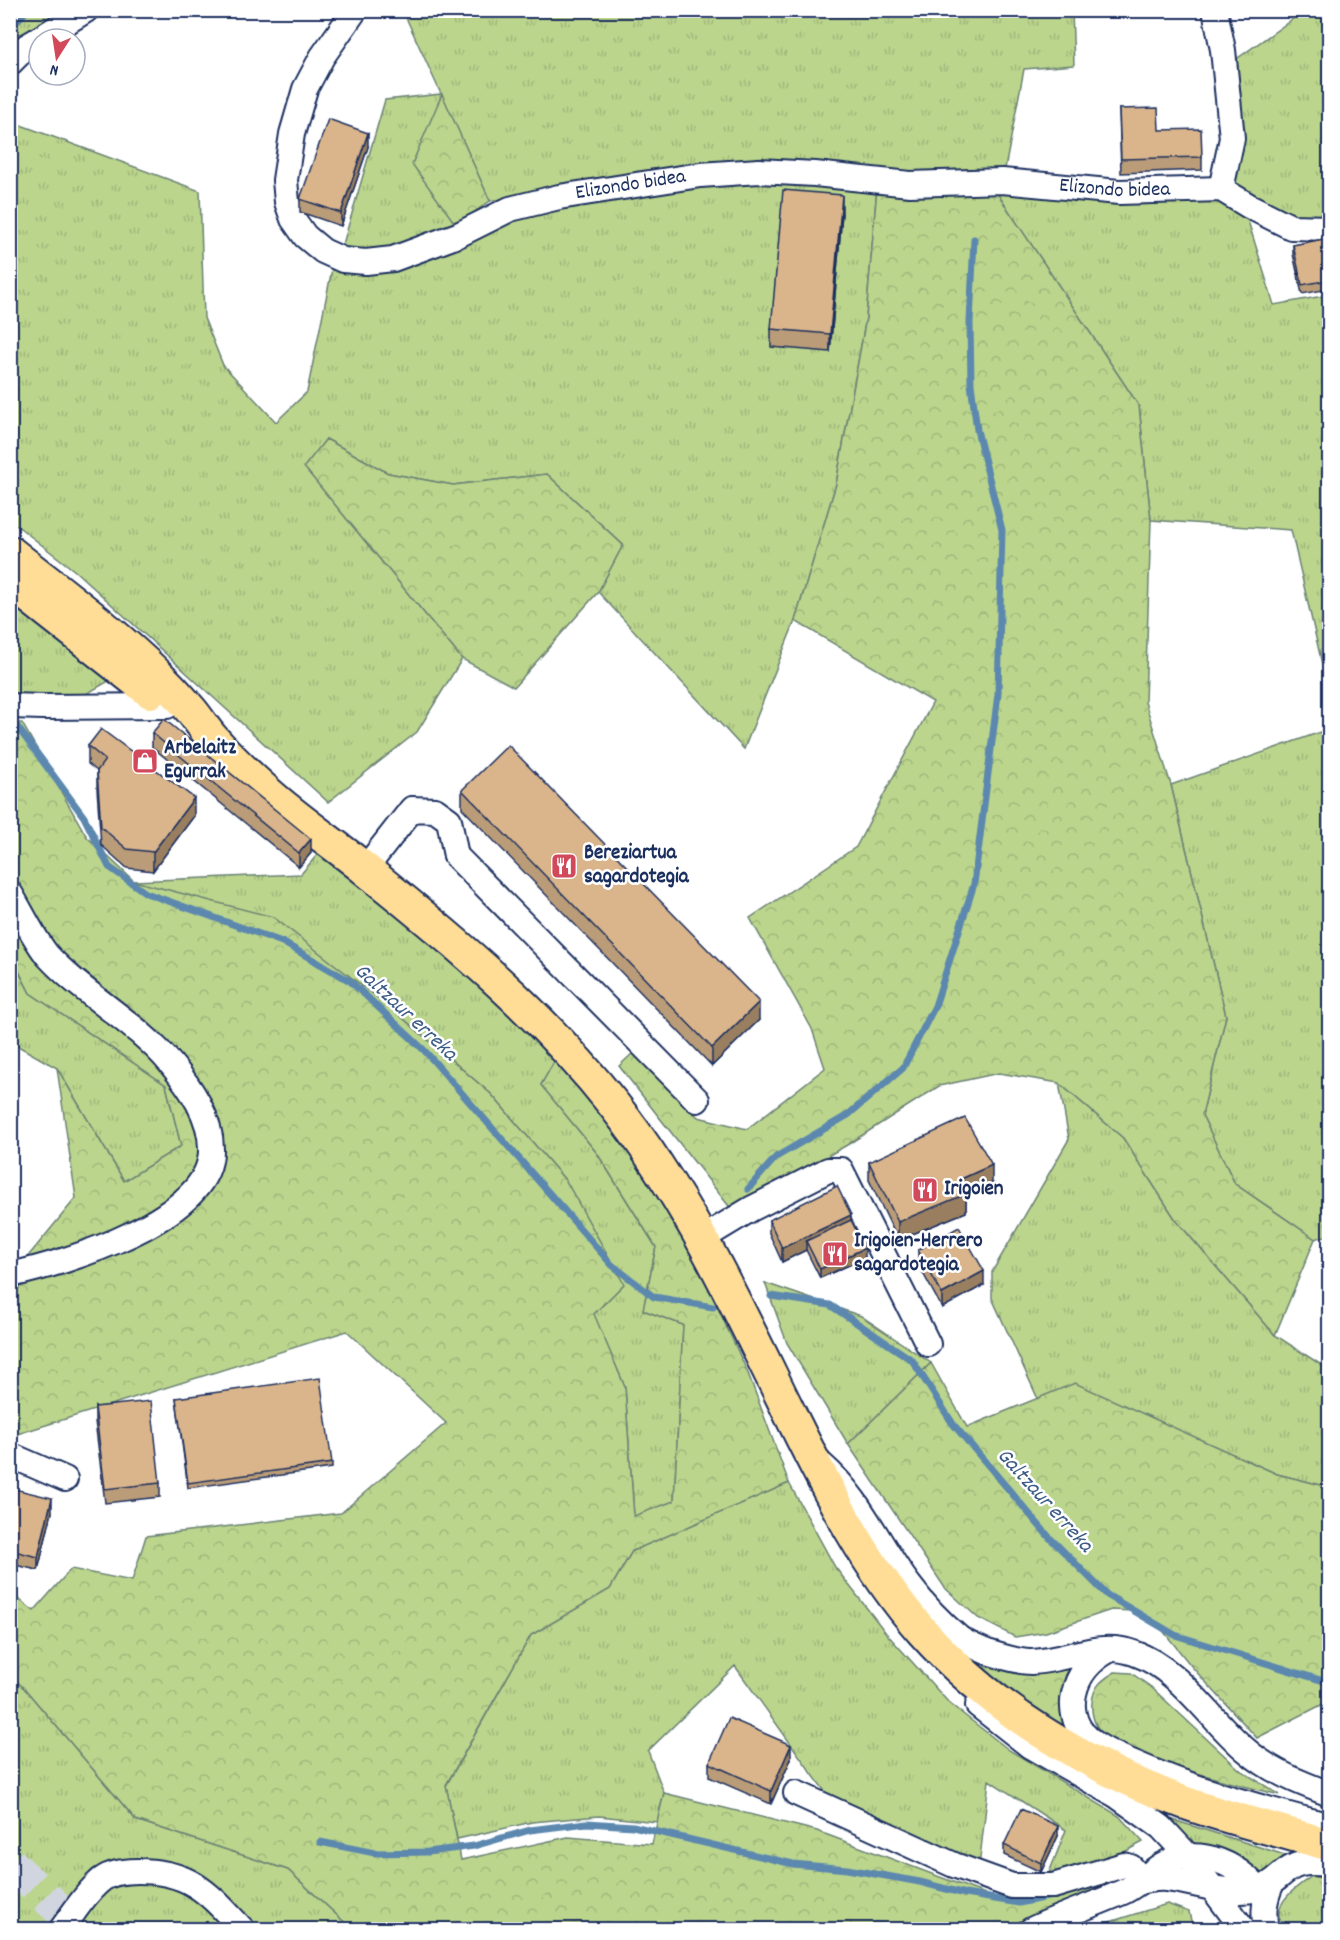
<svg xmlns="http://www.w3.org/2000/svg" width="1340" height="1940" font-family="Dekko,sans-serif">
<defs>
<pattern id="grass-tufts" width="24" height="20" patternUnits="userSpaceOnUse" patternTransform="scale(1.5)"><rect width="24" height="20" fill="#bbd58c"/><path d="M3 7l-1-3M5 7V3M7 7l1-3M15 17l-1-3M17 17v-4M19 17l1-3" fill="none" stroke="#a0b77b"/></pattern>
<pattern id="forest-crowns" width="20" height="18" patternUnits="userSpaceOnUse" patternTransform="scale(1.5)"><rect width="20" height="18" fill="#bbd58c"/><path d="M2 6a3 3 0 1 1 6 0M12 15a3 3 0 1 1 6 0" fill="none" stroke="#a0b77b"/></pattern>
</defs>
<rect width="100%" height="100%" fill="#fff"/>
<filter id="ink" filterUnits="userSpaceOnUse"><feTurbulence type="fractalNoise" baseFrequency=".0167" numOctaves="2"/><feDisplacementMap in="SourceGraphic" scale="12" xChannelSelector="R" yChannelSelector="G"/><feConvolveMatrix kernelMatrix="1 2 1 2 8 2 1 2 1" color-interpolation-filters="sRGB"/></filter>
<g filter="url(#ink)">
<path fill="url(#grass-tufts)" stroke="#6b8275" stroke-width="1.5" d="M11,11H71L11,50Z
M403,11H1072L1074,65L1024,69L1004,174L699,169L490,201L442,95L456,225L378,254L341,251L385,100L441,94Z
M1304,11H1329V216C1297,229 1265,204 1237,190L1234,176L1228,65Z
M10,121L200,191L204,318L223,365L276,422L307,392L333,264L525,214L745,178L877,187L866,318L836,484L795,621L744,749L598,592L623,545L547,474L453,485L388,473L326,439L305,468L462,659L417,732L328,802L75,571L11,521Z
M995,190L1218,197L1245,211L1274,305L1329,295V694L1291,530L1151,520L1139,406Z
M10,601L109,681L86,694L11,695Z
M1329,729V1235L1315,1239L1235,1184L1202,1115L1226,1016L1171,785Z
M323,848L558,1055L541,1085L597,1153L656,1247L643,1310L683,1325L674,1501L634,1517L625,1387L593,1314L566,1181L491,1094L391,1008L134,881L301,874Z
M10,955L30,993L166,1085L181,1146L124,1181L57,1068L11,1042Z
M1059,1083L1123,1138L1176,1220L1275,1335L1329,1370V1487L1277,1474L1075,1384L1038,1399L992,1298V1272L1069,1139Z
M765,1283L861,1316L931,1363L848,1444L787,1343Z
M789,1483L835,1567L886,1633L949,1703L1009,1750L1119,1816L1143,1842L1109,1860L1049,1873L1066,1830L989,1780L979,1867L831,1800L735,1666L648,1751L664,1793L657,1822L599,1816L532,1822L457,1839L446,1786L531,1635L610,1589L632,1551Z
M10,1676L25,1689L136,1820L288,1870L352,1929H11Z
M1167,1818L1285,1855L1262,1876L1194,1848Z
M1312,1876L1329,1880V1929H1284C1282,1925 1280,1920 1279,1916C1278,1898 1300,1885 1312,1876Z
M1167,1904L1189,1912L1193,1929H1087Z"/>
<path fill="url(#forest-crowns)" stroke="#6b8275" stroke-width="1.5" d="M442,94L490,201L456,225L412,164Z
M877,187L995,190L1139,406L1151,520L1145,702L1171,785L1226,1016L1202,1115L1235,1184L1315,1239L1275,1335L1176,1220L1123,1138L1059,1083L999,1073L939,1086L847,1145L732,1210L619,1066L633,1053L698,1117L747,1129L825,1068L812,1029L750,918L856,847L933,702L795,621L836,484L866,318Z
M326,439L388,473L453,485L547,474L623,545L598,592L514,687L462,659L304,467Z
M11,723H22L87,837L134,881L273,917L391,1008L491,1094L566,1181L624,1284L594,1314L625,1387L634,1516L674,1501L683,1325L643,1310L656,1247L597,1153L541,1085L558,1055L613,1120L691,1250L748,1373L789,1483L632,1551L610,1589L531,1635L446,1785L461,1860L568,1837L652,1844L664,1793L817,1831L1004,1901L1114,1885L1000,1929H352L288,1870L136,1820L25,1689L11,1676V1593L34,1611L71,1569L132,1581L146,1536L341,1513L446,1423L347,1331L11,1436V1277L76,1198L57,1068L124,1181L181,1146L166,1085L30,993L11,955Z
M931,1363L967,1427L1075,1383L1277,1474L1329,1487V1701L1257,1738L1192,1667L1160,1627L1134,1611L1111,1610L1046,1632L1015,1637L978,1618L945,1588L848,1444Z
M987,1662L1039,1672L1067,1670L1060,1698L1064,1728L1032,1708L984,1669Z
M1115,1672L1131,1673L1151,1687L1240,1770L1280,1795C1236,1785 1194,1773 1151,1758C1137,1752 1112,1744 1102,1733C1094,1725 1091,1713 1092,1703C1093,1686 1102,1680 1115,1672Z"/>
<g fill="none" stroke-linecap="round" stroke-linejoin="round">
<path stroke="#5b88af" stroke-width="7" d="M10,28L27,10
M10,717L84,817L109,867L146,893L282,942L350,981L424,1050L612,1265L654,1297L713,1307
M748,1189L776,1157L848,1115L903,1068L935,1006L974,884L998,694L1002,530L977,430L971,384L970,322L974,239
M771,1296L830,1305L912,1360L953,1424L1049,1537L1107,1595L1175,1635L1330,1683
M320,1842L375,1853L428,1852L474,1846L530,1830L587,1823L633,1826L793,1864L847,1869L920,1882L965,1894L1019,1903L1052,1896"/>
<path stroke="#d1d5df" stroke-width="33" stroke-dasharray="33 16" stroke-linecap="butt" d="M10,1863L81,1930"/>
<defs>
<g id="minor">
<path id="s1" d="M355,10L322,57L305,89L292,134L285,180L287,202L293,219L305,236L323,251L343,260L366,262L393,259L458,235L510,209L559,197L700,175L759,171L815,174L910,184L1002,181L1119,192L1221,189L1249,206L1291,227L1330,228"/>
<path d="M1215,10L1223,50L1232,138L1221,189"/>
<path d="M39,39L86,10"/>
<path d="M10,63L27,46L39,39"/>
<path d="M10,706L43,707L167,706"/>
<path d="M365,869L412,809L435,810L449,820L456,856L697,1100"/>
<path d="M10,893C21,911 35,941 48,956C85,996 136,1022 171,1064C191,1088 211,1117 211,1149C213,1219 65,1263 10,1275"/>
<path d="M703,1238L751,1209L828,1170H841L928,1344"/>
<path d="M10,1455L65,1479"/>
<path d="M822,1465C860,1498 879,1545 909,1585C923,1604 941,1623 959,1638C967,1644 978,1648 987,1652C1001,1656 1017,1662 1031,1662C1067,1661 1096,1640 1134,1653C1179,1668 1210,1720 1246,1750C1270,1771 1300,1783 1330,1794"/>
<path d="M1109,1650C1091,1660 1078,1673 1074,1694C1071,1707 1074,1723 1083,1733C1095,1747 1117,1756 1134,1763C1197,1791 1263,1808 1330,1826"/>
<path d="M978,1705L1030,1746L1116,1795L1161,1827L1189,1857L1244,1930"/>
<path d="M796,1793L954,1865L1012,1886H1053L1124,1865L1131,1867L1143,1881"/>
<path d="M1143,1881C1150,1880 1158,1878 1166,1879C1197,1882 1226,1896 1258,1889C1273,1886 1280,1873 1293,1867C1304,1861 1317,1863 1330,1864"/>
<path d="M61,1930C73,1914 84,1895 99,1882C108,1873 126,1871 138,1871C192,1871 209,1894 243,1930"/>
<path d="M1031,1930C1062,1915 1094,1905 1125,1891C1139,1884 1149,1873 1162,1865C1199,1843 1245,1866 1265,1899"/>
<path d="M1266,1930C1263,1913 1264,1901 1271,1885"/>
</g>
<path id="major" d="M10,552C60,592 112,630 157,674C169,685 180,697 190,709C198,718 205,730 213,739C230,758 249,776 268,793C298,820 333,843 365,869C456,942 542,1014 614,1105C690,1201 739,1311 793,1420C829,1493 868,1570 922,1631C991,1709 1086,1766 1183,1802C1231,1819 1281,1831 1330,1845
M10,582L150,692"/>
</defs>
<use href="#minor" stroke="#1b2f5e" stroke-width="28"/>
<use href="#major" stroke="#1b2f5e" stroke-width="36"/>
<use href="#minor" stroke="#fff" stroke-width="24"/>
<use href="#major" stroke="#ffdd96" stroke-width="32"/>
</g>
<path fill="#bb9c78" stroke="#1b2f5e" stroke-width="1.5" d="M1119,109L1159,130L1202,157V170L1121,173Z
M368,147L341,226L300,212V199Z
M842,213L830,352L771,347V329Z
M1329,238V289L1302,294L1293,254V245Z
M152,733L311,853L299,867L152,747Z
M88,746L194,816L153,871L127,868L101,845L97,789V771L88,764Z
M462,790L759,1020L712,1066L462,808Z
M869,1162L992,1183L966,1195V1212L898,1240L869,1180Z
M769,1220L865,1258L820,1278L806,1250L782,1262L769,1233Z
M918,1250L984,1285L942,1308L918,1264Z
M176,1398L332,1463V1468L188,1488Z
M95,1407L160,1483V1497L105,1503L95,1421Z
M10,1488L52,1512L38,1570L10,1564Z
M791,1759L771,1804L709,1777V1763Z
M1058,1836L1041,1872L1004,1855V1845Z"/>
<path fill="#997f61" stroke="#1b2f5e" stroke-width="1.5" d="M368,133V147L341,226V213Z
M842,195V213L830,352V334Z
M194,798V816L153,871V852Z
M311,839V853L299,867V853Z
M759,1002V1020L712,1066V1048Z
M992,1165V1183L966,1195V1212L898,1240V1222L961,1179Z
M851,1215V1229L806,1241V1250L782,1262V1248Z
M865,1248V1258L820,1278V1269Z
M984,1271V1285L942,1308V1294Z
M52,1498V1512L38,1570V1557Z
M791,1745V1759L771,1804V1791Z
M1058,1826V1836L1041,1872V1863Z"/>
<path fill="#dab58b" stroke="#1b2f5e" stroke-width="1.5" d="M1158,108L1159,130L1201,129L1202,157L1121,159L1119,109Z
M328,119L368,133L341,213L300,199Z
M783,190L842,195L830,334L771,329Z
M1329,238V280L1302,285L1293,245Z
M164,719L311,839L299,853L152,733Z
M101,729L194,798L153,852L127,849L101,827L97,771L105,760L88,746Z
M508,745L759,1002L712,1048L462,790Z
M965,1118L992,1165L961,1179L966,1194L898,1222L869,1162Z
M837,1186L851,1215L782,1248L769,1220Z
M851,1220L865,1248L820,1269L806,1241Z
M959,1227L984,1271L942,1294L918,1250Z
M320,1378L332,1463L188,1483L176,1398Z
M151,1401L160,1483L105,1489L95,1407Z
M10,1488L52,1498L38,1557L10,1550Z
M729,1718L791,1745L771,1791L709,1763Z
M1021,1809L1058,1826L1041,1863L1004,1845Z"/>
</g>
<defs>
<symbol id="shop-square" viewBox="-11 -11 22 22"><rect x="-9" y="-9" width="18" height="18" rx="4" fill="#d1495b" stroke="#fff"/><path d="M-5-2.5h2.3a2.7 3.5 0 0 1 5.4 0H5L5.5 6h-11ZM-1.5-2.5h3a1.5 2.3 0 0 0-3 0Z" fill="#fff"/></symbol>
<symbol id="restaurant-square" viewBox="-11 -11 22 22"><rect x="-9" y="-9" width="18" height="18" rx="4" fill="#d1495b" stroke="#fff"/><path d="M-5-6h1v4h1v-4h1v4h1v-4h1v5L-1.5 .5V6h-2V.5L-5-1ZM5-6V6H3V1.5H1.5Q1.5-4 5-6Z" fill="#fff"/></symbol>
</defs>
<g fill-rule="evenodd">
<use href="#shop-square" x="130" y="746" width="30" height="30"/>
<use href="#restaurant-square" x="549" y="851" width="30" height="30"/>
<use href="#restaurant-square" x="910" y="1175" width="30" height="30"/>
<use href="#restaurant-square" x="820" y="1239" width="30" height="30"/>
</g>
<g text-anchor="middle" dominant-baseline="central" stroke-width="5" stroke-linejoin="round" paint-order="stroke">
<g font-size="21" fill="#1b2f5e" stroke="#fff">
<text stroke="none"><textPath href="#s1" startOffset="594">Elizondo bidea</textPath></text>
<text stroke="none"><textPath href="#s1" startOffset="1080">Elizondo bidea</textPath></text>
</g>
<g font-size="21" font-weight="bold" fill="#1b2f5e" stroke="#fff" text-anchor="start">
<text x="164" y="749">Arbelaitz<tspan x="164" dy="24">Egurrak</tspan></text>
<text x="584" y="854">Bereziartua<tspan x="584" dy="24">sagardotegia</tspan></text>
<text x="944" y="1190">Irigoien</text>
<text x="854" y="1242">Irigoien-Herrero<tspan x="854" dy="24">sagardotegia</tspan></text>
</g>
<g font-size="22" font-style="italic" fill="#3b5c86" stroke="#fff">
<text transform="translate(405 1013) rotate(43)">Galtzaur erreka</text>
<text transform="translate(1044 1501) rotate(48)">Galtzaur erreka</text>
</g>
</g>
<rect width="1340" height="1940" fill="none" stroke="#fff" stroke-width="36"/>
<rect x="18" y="18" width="1304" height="1904" fill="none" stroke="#1b2f5e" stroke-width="2" filter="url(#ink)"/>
<g transform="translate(57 57) rotate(192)"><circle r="28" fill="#ffffff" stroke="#a4acbf" stroke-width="1.5"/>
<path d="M0-4.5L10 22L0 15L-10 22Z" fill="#d1495b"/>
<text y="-9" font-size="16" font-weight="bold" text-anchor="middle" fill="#1b2f5e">N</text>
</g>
</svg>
